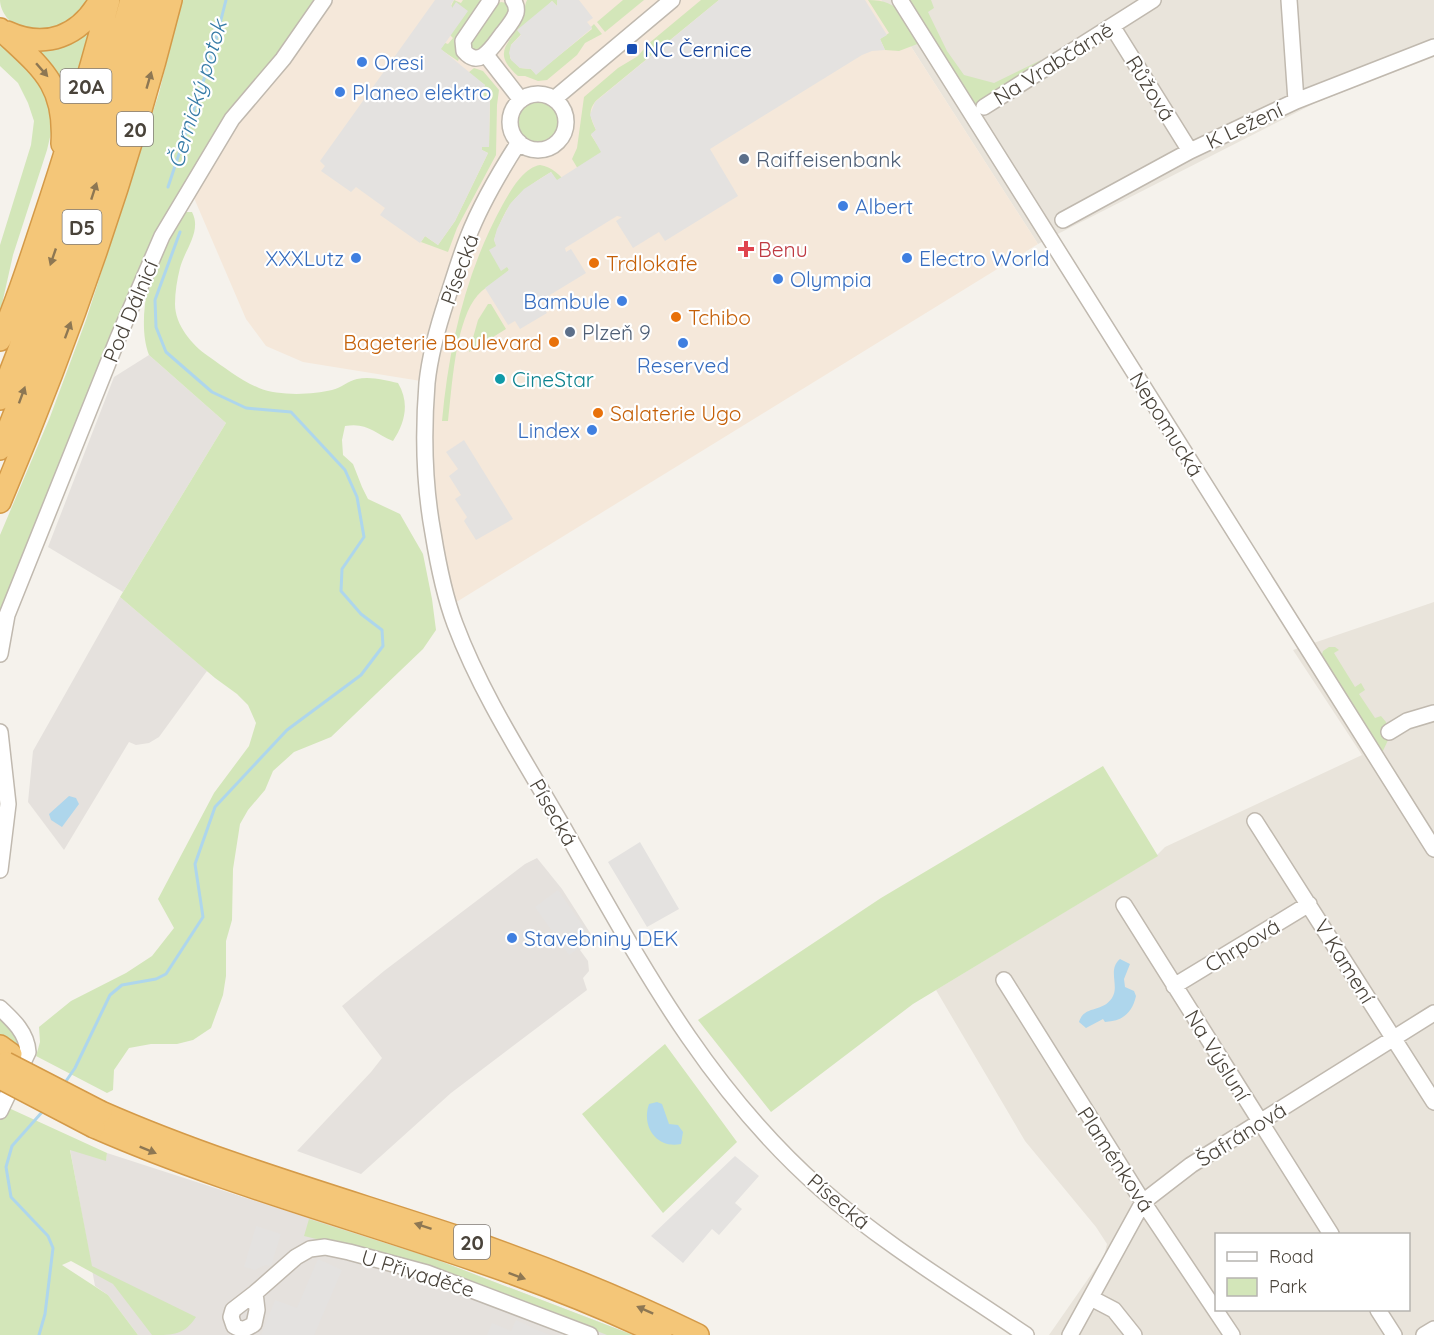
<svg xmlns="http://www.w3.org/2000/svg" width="1434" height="1335" font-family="Quicksand,sans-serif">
<rect width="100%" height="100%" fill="#f5f2ec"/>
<path fill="#e9e4db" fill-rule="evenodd" d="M881,0H1434V57L1315,103L1038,244Z
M1434,602V1335H1049L1104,1256L1107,1244L1096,1227L1025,1141L936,990L1154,858L1165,847L1362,755L1293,650ZM1216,1234H1408V1310H1216Z"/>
<path fill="#f5e8da" d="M316,0H881L1038,244L450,606L438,567L427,382L303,362L266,346L246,319L188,184Z"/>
<path fill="#e5e1dd" d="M149,355L226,423L123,592L48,547L114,377Z
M120,597L207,671L159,737L149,743L136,745L129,742L64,850L28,802L33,751Z
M537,858L562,889L594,939L580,950L588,961L589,971L583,978L587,990L451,1093L361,1174L297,1151L371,1072L382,1058L342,1006L384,971L525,864Z
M70,1149L106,1160L107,1153L432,1258L633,1335H138L108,1295L95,1286Z"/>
<path fill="#d3e6b9" d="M0,0H88L86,5L61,31C50,31 31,34 22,30C11,25 0,12 0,0Z
M182,0H316L163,225L108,340L0,621V535L50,417L86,320L159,93Z
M454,0L461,3L463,0H480L458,61L440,49L445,43L448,44L453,38L450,35L467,11L452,8L451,6Z
M527,0H557L558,4L557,6L552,1L511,45L510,58L520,68L531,69L536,74L592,29L591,27L594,24L602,34L585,43L577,55L547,80L538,81L525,76H518C489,50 512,44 522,19C525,13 524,6 527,0Z
M623,0H644L605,32L597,22Z
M701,0H719L598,99C587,109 590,118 596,130L591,135L602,152L599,204L572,159L577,148L584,97L618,68L638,56L648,44Z
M868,0C901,0 905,18 920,43L899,51L885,50L880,39L889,33Z
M906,0H931L934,8L928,12L947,51L964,75L994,83L1041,60L1043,64L974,108Z
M501,2L506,3L509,7L507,14L483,48L474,51L471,48L470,43L496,5Z
M94,24L72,103L69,102L58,74L31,47C62,51 71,42 94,24Z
M0,44L27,63L44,79L55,116L47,150L13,255L0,313V245L31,145L34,121L28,103L18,83L0,66Z
M474,68L483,71L499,90L497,105L496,155L457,228L448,252L421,242L425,236L438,245L455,221L488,153L482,150V147H489L490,98H483L481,92L485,85L468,73Z
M518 122a20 20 0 1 1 40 0a20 20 0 1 1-40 0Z
M540,165C564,169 574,197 585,215L582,222L551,172C517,193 507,201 494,240L509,270C499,282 483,286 474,300C455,328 452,387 448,421H442C449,345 466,271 503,204C511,190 523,168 540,165Z
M185,212H192C202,231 185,249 180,268C177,280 175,292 175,304C175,325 192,345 208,356C224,367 241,381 259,388C278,396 312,395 332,390C341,388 348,381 357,379C370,376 385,380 398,383C410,403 405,423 393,441C374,433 367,422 345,426L342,440L343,455L353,464L362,487L368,499L400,514L423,554L432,599L436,630L423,649L331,737L294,752L273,771L265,790L248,810L240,824L233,869L232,920L226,941V976L223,995L211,1028L193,1040L177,1044H151L129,1048L114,1070L113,1090L107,1093L36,1056L40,1042L39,1027L71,1001L126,973L152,956L174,928L158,899L214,793L249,746L256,723L248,705L237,694L215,678L120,597L226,423L149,355C137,324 148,272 163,242C169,231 178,221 185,212Z
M488,304H491L506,329L469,352L478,320Z
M1329,647H1335L1339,650L1334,653L1355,687L1361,683L1365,690L1359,694L1375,718L1381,716L1386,722L1390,736L1381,755L1321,657L1323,651Z
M1103,766L1158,856L913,1004L771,1112L698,1020L881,898Z
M0,1015L12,1027L23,1052L0,1034Z
M665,1044L737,1142L663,1213L582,1114Z
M0,1104L107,1153L106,1161L70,1150L92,1266L196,1317C184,1335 174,1335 152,1335L113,1284L71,1261L62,1265L108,1295L138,1335H0Z
M309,1219L432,1258L633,1335H607L509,1296L419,1264L304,1236Z"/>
<path fill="#e4e2e0" d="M435,0H454L451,4L452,8L456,2L468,11L441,49L485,85L481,92L483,98H490L489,147H482V150L488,153L455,221L438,245L425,236L420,243L380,215L385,208L356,187L351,192L321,171L325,166L320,161Z
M557,0H579L593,18L587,22L592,28L536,75L531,69L520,68L511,60L509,53L511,45L521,35L517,30L552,1L557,6Z
M719,0H865L887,35L880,39L885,50L872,51L862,55L710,149L738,196L665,241L659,232L633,248L616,221L622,217L617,216L565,248L566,252L571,249L586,273L540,301L547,313L520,329L515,321L508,325L485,288L509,270L507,267L501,271L489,250L496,246L494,240L497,229L510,204L524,189L551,172L557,180L601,152L591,134L596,130L590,115L595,102Z
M464,440L513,519L476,540L464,521L467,517L455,499L461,495L449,476L458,469L446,452Z
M640,842L679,909L647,927L608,862Z
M558,890L592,939L569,955L535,907Z
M735,1156L759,1176L735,1203L742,1209L719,1235L712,1229L683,1263L651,1236Z
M256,1226L281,1234L271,1266L265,1265L255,1270L244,1267Z
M318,1259L342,1270L314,1335H261L275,1300L297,1308Z
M516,1320L535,1329L550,1335H487L492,1323L511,1331Z"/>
<path fill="#aed6ec" d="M69,796L76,798L79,804L62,827L51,820L49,814Z
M1120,959L1130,964L1124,979L1125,987L1134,991L1136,996C1132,1013 1123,1021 1105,1022L1103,1019L1086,1028L1079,1022C1084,1005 1102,1013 1112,998C1120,986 1107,970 1120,959Z
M657,1102L662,1104L669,1124L678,1125L683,1132L681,1144C657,1149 641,1127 649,1104Z"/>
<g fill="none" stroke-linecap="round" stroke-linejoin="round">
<path stroke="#aed6ec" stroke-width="3" d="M168,187L212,55L226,0
M64,1084L75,1068L110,995L122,985L156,979L166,974L203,917L195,864L215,807L287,730L361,675L383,646L382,630L361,614L341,591L342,569L364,537L357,497L345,470L291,412L246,408L212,392L166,352L156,327L155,300L180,232
M39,1335L45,1314L53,1248L48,1236L11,1197L6,1167L12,1146L43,1111"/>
<defs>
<path id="minor" d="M491,0L463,41L464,51C480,70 493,46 503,33C507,28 514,20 516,13C517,8 516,4 513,0
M900,0L1434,849
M1289,0L1296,101
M1112,26L1190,151
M486,55L521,100
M510 122a28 28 0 1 1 56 0a28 28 0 1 1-56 0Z
M554,99L672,0
M984,107L1153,0
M519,142C501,170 480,206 468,237C460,257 454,278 447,299C438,326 430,354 427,383C423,433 424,484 433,533C438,564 444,595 455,624C482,696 525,761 563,827C639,960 704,1086 821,1189C884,1244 957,1288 1026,1335
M1063,220L1190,151L1296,101L1434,47
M0,654L7,615L118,338L162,236L232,119L283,59L324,0
M0,732L8,804L0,870
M1389,732L1407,721L1434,713
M1255,821L1434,1102
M1124,905L1331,1234
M1004,980L1143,1202L1232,1335
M1174,986L1309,904
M0,1008C13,1020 27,1033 28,1052L0,1111
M255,1293L257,1310L254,1324C246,1329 243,1331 234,1326L231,1317L233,1310L255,1293L296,1257L310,1249L325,1247L349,1252L427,1273L590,1335
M1091,1298L1114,1310L1134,1335
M1378,1310L1394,1335
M1070,1335L1143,1202L1191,1165L1434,1013
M1424,1335L1434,1329"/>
<path id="highway" d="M0,29C40,67 66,83 62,144
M7,32C46,50 80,36 100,0
M0,340C17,302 29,263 42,224C67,150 89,75 109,0
M0,399C15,359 31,320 45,280C77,187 105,94 131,0
M0,449C61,303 110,153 150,0
M0,502C69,339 128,171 171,0
M0,1046L11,1054
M101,1112C217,1163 338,1197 458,1237C540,1265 620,1297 698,1335
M94,1127C279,1208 480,1247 661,1335"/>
</defs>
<use href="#minor" stroke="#c0b9af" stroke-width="18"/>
<use href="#highway" stroke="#d49a48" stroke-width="24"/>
<use href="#minor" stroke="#fff" stroke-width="15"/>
<use href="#highway" stroke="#f4c678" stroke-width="21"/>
<defs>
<path id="highway-bridge" d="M6,1063L101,1112
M0,1078L94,1127"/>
</defs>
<use href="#highway-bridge" stroke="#d49a48" stroke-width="24" stroke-linecap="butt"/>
<use href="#highway-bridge" stroke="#f4c678" stroke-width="21"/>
</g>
<defs><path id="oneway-solid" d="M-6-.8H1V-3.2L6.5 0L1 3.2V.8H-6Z" transform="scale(1.5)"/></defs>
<g fill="#8d7753">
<use href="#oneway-solid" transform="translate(42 70) rotate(49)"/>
<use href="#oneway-solid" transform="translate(149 80) rotate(-74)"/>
<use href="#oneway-solid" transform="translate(94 191) rotate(-72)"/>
<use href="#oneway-solid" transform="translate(53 257) rotate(109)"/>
<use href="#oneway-solid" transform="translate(68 330) rotate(-70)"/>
<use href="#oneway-solid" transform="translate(22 395) rotate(-70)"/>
<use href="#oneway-solid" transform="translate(148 1150) rotate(22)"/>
<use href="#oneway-solid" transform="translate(423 1226) rotate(-162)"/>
<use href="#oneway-solid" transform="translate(517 1276) rotate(20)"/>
<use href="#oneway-solid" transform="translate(645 1310) rotate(-156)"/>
</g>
<rect fill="#1a4fb4" stroke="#fff" stroke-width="2" x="626" y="43" width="12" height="12" rx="3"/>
<g fill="#3f7fe0" stroke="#fff" stroke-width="2">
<circle cx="362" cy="62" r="6"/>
<circle cx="340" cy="92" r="6"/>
<circle cx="843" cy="206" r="6"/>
<circle cx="356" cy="258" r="6"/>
<circle cx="907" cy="258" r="6"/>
<circle cx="778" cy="279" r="6"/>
<circle cx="622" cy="301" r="6"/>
<circle cx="683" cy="343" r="6"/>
<circle cx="592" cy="430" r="6"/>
<circle cx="512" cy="938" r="6"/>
</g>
<g fill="#5c6f8a" stroke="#fff" stroke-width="2">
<circle cx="744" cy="159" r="6"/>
<circle cx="570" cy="332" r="6"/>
</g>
<path fill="#e0444e" stroke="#fff" stroke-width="2" d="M743 240h6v6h6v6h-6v6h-6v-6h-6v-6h6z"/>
<g fill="#e8710a" stroke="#fff" stroke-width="2">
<circle cx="594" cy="263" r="6"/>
<circle cx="676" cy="317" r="6"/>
<circle cx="554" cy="342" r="6"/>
<circle cx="598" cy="413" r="6"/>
</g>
<circle fill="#0f9aa8" stroke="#fff" stroke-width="2" cx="500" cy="379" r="6"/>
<g text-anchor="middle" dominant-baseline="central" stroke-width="4.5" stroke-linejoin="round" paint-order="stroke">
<g fill="#fff" stroke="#807b75" stroke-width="1.5">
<rect x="60.5" y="69" width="51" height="34" rx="4.5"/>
<rect x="117" y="112" width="36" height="34" rx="4.5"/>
<rect x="62.5" y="210" width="39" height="34" rx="4.5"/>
<rect x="454" y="1225" width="36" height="34" rx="4.5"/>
</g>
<g font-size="20" font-weight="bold" fill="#49433a">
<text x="86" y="86">20A</text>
<text x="135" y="129">20</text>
<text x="82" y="227">D5</text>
<text x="472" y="1242">20</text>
</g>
<g font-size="21" fill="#164399" stroke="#fff" text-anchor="start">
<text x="644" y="49">NC Černice</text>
</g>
<g font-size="21" fill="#366cbe" stroke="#fff" text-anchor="start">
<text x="374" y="62">Oresi</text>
<text x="352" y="92">Planeo elektro</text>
<text x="855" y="206">Albert</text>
<text x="344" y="258" text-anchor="end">XXXLutz</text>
<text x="919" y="258">Electro World</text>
<text x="790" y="279">Olympia</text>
<text x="610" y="301" text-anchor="end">Bambule</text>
<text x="683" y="365" text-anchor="middle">Reserved</text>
<text x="580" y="430" text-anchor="end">Lindex</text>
<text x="524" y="938">Stavebniny DEK</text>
</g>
<g font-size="21" fill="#49433a" stroke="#fff">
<text transform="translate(1053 63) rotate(-32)">Na Vrabčárně</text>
<text transform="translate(1151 88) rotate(58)">Růžová</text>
<text transform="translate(1244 125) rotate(-25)">K Ležení</text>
<text transform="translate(459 269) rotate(-70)">Písecká</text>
<text transform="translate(130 311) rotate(-67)">Pod Dálnicí</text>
<text transform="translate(1167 424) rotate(58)">Nepomucká</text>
<text transform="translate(554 812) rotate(60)">Písecká</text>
<text transform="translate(1242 945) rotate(-31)">Chrpová</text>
<text transform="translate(1345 961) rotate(58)">V Kamení</text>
<text transform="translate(1218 1055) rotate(58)">Na Výsluní</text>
<text transform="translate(1241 1134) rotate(-32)">Šafránová</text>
<text transform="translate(1116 1159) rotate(57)">Plaménková</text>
<text transform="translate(839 1201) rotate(40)">Písecká</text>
<text transform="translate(418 1273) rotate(17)">U Přivaděče</text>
</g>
<g font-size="21" fill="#4e5e75" stroke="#fff" text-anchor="start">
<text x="756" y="159">Raiffeisenbank</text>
<text x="582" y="332">Plzeň 9</text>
</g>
<g font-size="21" fill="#be3a42" stroke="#fff" text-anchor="start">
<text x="758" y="249">Benu</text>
</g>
<g font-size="21" fill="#c56008" stroke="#fff" text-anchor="start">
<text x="606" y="263">Trdlokafe</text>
<text x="688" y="317">Tchibo</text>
<text x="542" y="342" text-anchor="end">Bageterie Boulevard</text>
<text x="610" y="413">Salaterie Ugo</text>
</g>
<g font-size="21" fill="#0d838f" stroke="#fff" text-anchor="start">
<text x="512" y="379">CineStar</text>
</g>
<g font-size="22" font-style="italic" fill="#377ca7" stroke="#fff">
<text transform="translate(197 94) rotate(-73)">Černický potok</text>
</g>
</g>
<rect x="1215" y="1233" width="195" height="78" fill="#ffffff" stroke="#b6b4b0" stroke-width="1.5"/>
<rect x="1227" y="1252" width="30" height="9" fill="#ffffff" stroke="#b6b4b0" stroke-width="1.5"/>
<text x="1269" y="1263" font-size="18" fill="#49433a">Road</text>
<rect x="1227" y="1278" width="30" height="18" fill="#d3e6b9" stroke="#b6b4b0" stroke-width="1.5"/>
<text x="1269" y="1293" font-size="18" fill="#49433a">Park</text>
</svg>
